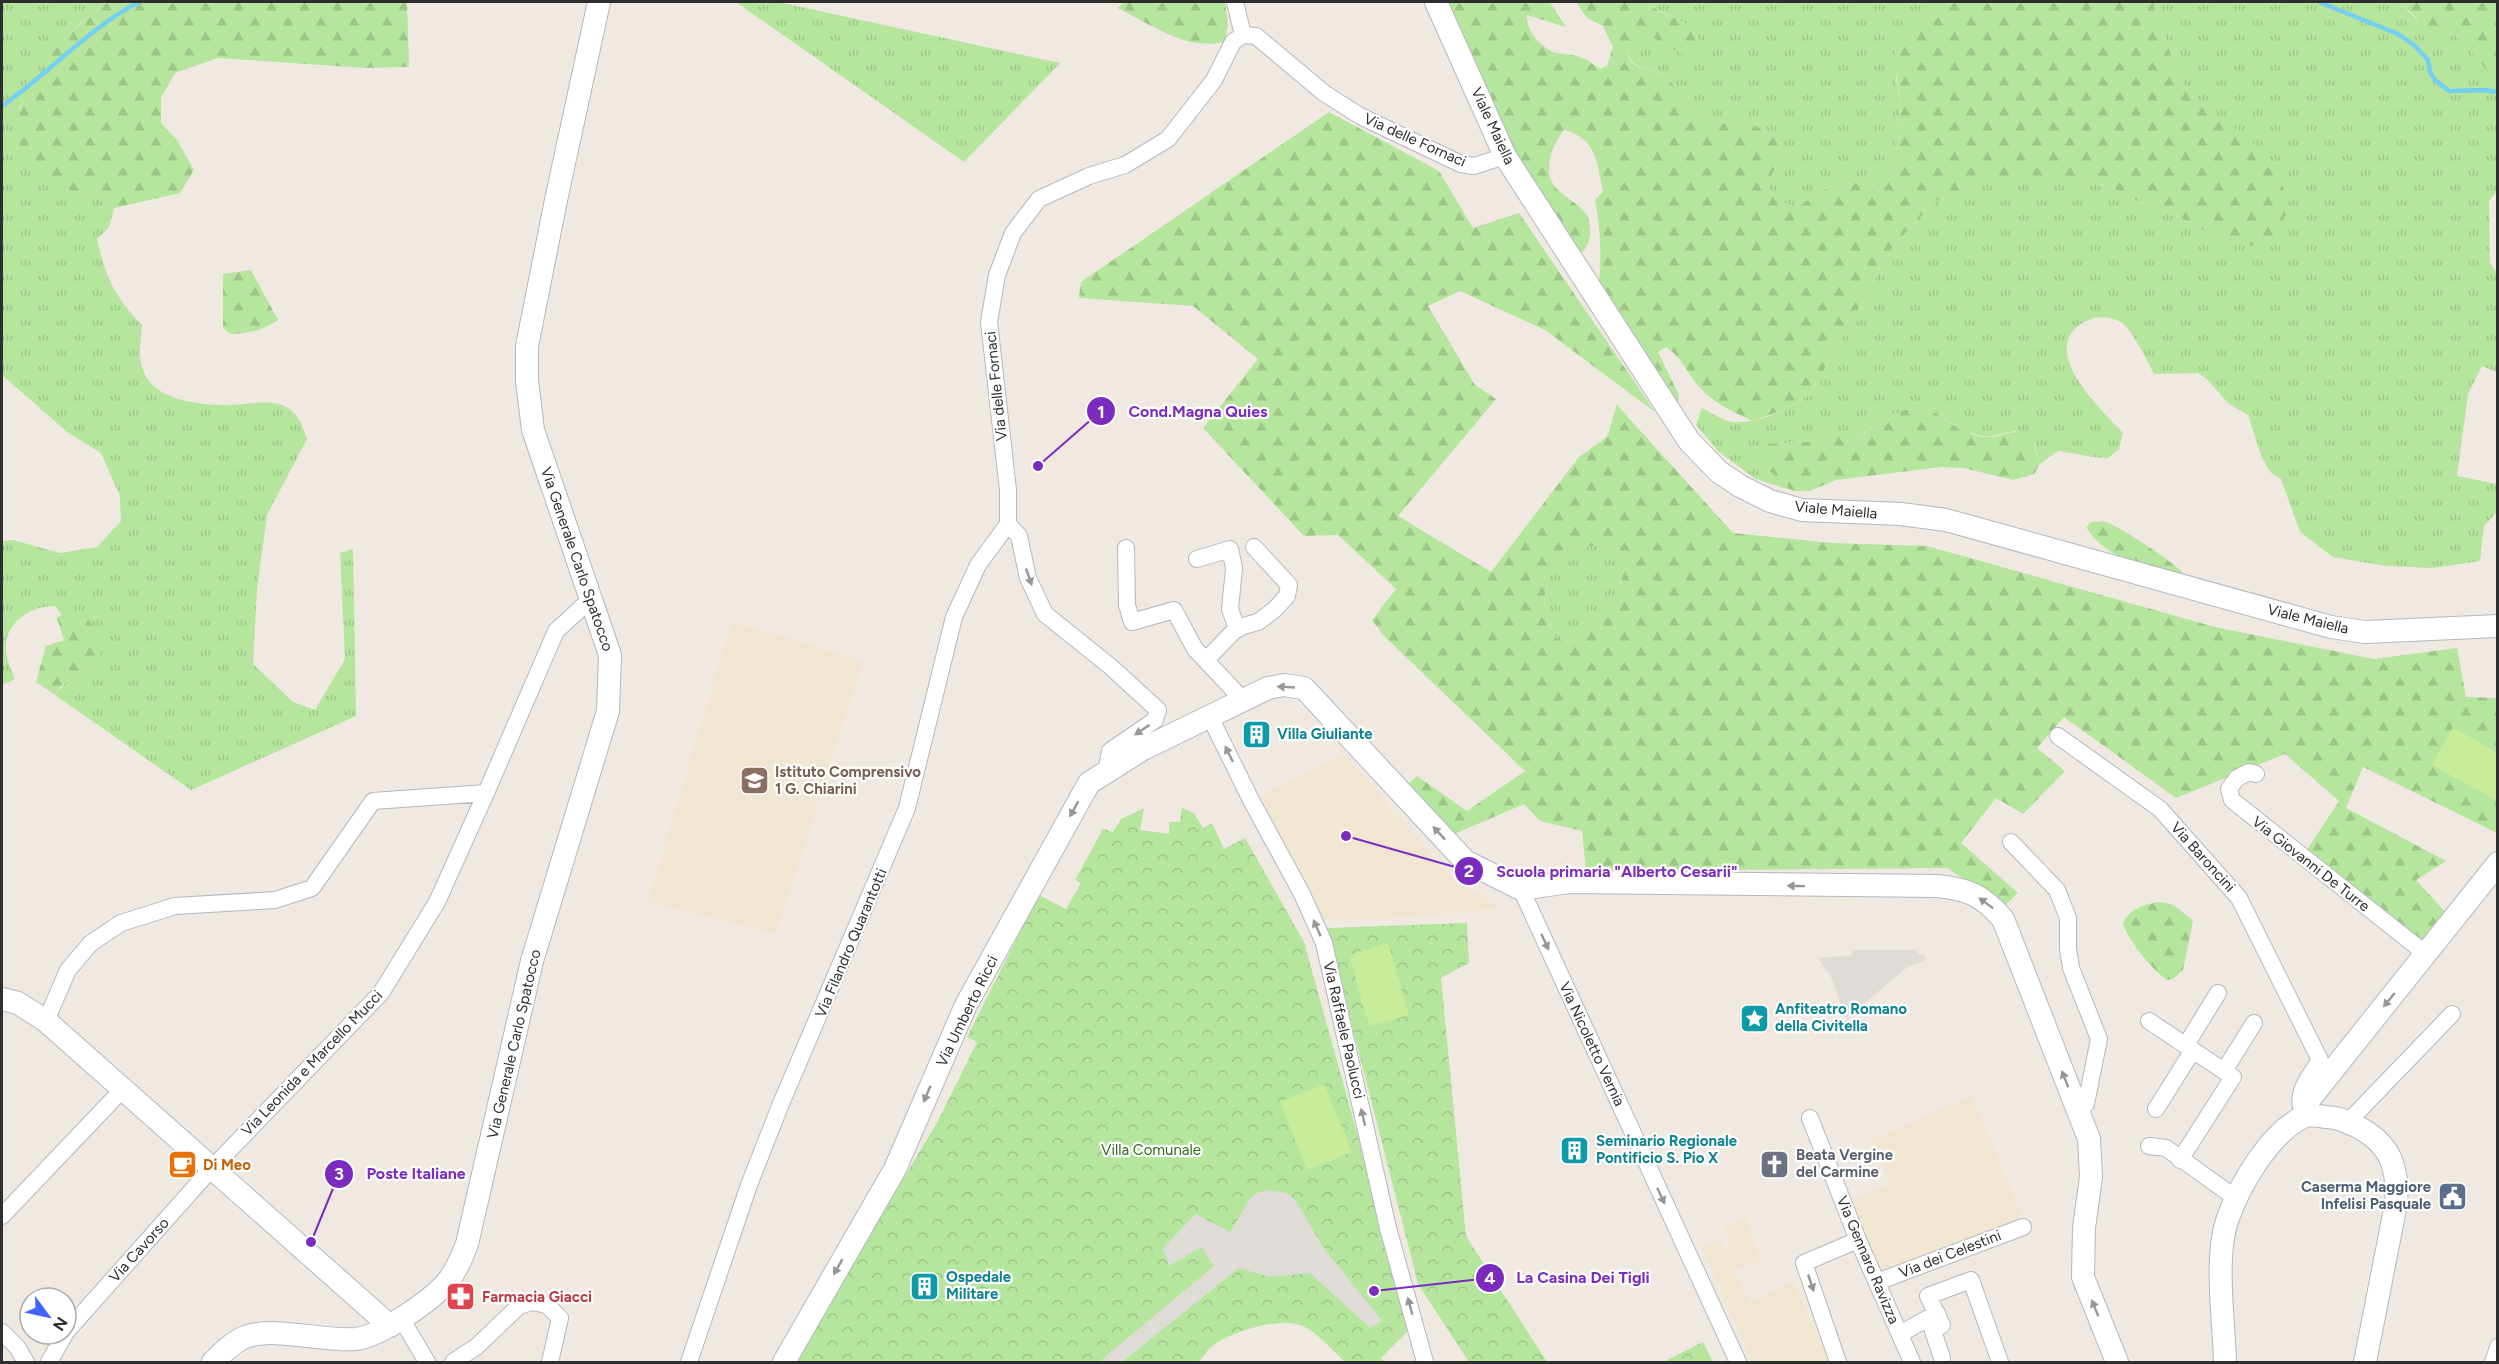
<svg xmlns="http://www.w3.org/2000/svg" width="2499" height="1364" font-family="Figtree,sans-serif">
<defs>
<pattern id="grass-tufts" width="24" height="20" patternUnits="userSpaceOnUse" patternTransform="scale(1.5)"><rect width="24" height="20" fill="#b6e59e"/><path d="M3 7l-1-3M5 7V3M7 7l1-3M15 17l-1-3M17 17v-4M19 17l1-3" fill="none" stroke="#9dc588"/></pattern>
<pattern id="forest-firs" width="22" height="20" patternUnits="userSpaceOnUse" patternTransform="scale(1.5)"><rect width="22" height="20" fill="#b6e59e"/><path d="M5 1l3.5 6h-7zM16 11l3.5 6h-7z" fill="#9dc588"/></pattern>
<pattern id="park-crowns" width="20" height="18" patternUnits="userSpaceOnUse" patternTransform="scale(1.5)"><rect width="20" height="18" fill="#b6e59e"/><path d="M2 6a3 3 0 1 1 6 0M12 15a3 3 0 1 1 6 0" fill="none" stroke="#9dc588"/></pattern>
</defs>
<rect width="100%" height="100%" fill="#efe9e1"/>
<path fill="#f0e6d1" d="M732,621L863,661L776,934L648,902Z
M1345,754L1449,875L1464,887L1495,904L1497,909L1372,920H1320L1257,797Z
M1972,1095L2023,1218L1881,1276L1850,1202L1889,1184L1871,1140Z
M1746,1218L1761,1260L1735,1271L1750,1302L1793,1281L1830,1362H1752L1702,1248L1720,1240L1725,1251L1731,1249L1724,1227Z"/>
<path fill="url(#grass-tufts)" d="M2,2H108L78,25L61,43L19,109L65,189L94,195L114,208L109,227L97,239C106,278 114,296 142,325C141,338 138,355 142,367C152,401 198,405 229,405C247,405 271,398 288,408C300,416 302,426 307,439L267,515L257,589L253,664L293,702L315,710L345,659L340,553L353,549L356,716L191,790L55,695L71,676L94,664L68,611L62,615L55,606C29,606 3,624 6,652C7,661 12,671 15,679L2,685V541L13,540L60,553L97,547L121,521L120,496L101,453L67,432L2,375Z
M736,2H778L1060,63L964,162Z
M1647,2H1937L1933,15L1917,27L1896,77L1900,101L1897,147L1887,186C1843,181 1833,180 1797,208C1750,191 1778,179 1780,144C1762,126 1742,117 1716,125L1696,115L1665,74C1641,68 1618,65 1633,34L1650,36L1674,49L1672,17L1654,8Z
M2154,2H2400L2416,19L2444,27L2465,43L2494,78H2497V191L2489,201L2490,263L2498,275L2497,372L2482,366L2468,394L2457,476L2497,484V512L2484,526L2480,561L2433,568L2386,566L2333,557L2300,532L2281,479L2270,472L2262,458L2248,415L2229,404L2207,379L2198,373L2154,374C2147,360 2134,333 2122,323C2099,307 2062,326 2067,354C2071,381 2104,413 2123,433L2119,449L2108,458C2091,458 2076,453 2058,451L2040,464L2035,449L2015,431L1987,437L1965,432L1927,407C1897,414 1876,415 1857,442L1844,440L1830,431L1809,442L1782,443L1780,483L1794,491L1756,479L1719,452L1696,425L1702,408C1711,412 1723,421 1733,422C1760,424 1787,409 1810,395L1894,245L1937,200L1982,182H2080L2106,185L2135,200L2175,215L2228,244L2211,111L2185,88L2155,16Z
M1600,544L1621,552L1625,565L1621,584L1590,628L1569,643L1552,636L1544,601L1548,577L1570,551Z"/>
<path fill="url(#forest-firs)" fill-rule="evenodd" d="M108,2H407L409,67L366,68L218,58L175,73L161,98V123L177,140L194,170L180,193L114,208L94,195L65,189L31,169L15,156L8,139C20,106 39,68 62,42C76,26 92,14 108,2Z
M1125,2H1225L1228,23L1225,42C1184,51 1152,24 1117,8Z
M1438,2H1550L1566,27L1527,15C1526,30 1541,49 1557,53C1565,55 1573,54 1580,57C1588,60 1594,65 1600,69L1607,66L1613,47L1603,26L1587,18L1576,2H1647C1668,23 1690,13 1703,47L1698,63L1650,36L1634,35C1617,66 1640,68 1665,74L1696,115L1716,125C1742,117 1762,125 1780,144C1778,179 1750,191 1797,208C1833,180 1843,181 1887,186L1897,147L1900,101L1894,54L1917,27L1933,15L1937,2H2154L2155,16L2185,88L2211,111L2246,136L2267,156L2281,179L2288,209L2277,235L2260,246L2228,244L2175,215L2135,200L2106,185L2080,182H1982L1937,200L1894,245L1810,395L1786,409L1753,421C1735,413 1715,404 1701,389C1688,375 1683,358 1666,347L1658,352L1679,395L1678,409L1598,291C1602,259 1601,231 1595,200L1603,191C1597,163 1597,138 1564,130C1552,145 1541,173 1557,189C1565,197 1581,206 1586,214C1593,224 1591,246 1581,253L1571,252L1541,206Z
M2400,2H2497V78L2494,79L2465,43L2444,27L2428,29Z
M1329,112L1439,171L1473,228L1519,213L1655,412L1545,330L1460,291L1428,306L1475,385L1496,399L1398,516L1491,572L1579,457L1607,437L1617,405L1733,533L1832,543L1927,546L2215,627L2374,659L2457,648L2466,697L2497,698V833L2363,767L2346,808L2446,861L2416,880L2446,913L2429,945L2305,853L2339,801L2285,754L2176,798L2064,717L2037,748L2065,771L2023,814L1996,798L1961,843L2018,893L2002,908L1948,868L1586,871L1582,831L1540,821L1524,804L1452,835L1405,787L1417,776L1467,811L1525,771L1384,636L1372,620L1396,589L1338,535L1304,536L1203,428L1258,359L1193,306L1079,298L1081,282ZM1600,544L1621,552L1625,565L1621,584L1590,628L1569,643L1552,636L1544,601L1548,577L1570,551Z
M251,270L278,320C262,330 249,334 230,334L223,327V274Z
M1927,407C1945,418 1964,436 1986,437C2001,438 2008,429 2028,433L2040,464L2034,474L2014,480L1963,468L1941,467L1836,480L1810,491H1794L1780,483L1767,467L1764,444L1809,442L1830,431L1844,440L1857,442C1875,418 1898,409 1927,407Z
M2091,522C2096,522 2102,521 2106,522C2119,526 2177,564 2185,575C2148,566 2108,562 2086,527Z
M67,611H81C92,622 111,650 94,664C91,667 85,668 82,670C70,676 62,684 55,695L36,682L46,646L64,640L57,618Z
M2160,902L2174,905L2193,921L2183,970L2173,979L2167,980C2152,969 2128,941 2123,923C2130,908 2145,904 2160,902Z"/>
<path fill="url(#park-crowns)" d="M1144,808L1140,830L1169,834V822H1180L1182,808L1194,813L1203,828L1212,823L1224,849L1245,838L1304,942L1411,1328L1381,1358L1385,1362H1345C1332,1350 1319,1334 1303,1326C1281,1316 1228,1332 1210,1348C1206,1352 1202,1358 1198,1362H793L938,1121L977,1042L967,1037L1039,895L1066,909L1081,883L1075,880L1103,829L1113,832L1121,819Z
M1467,923L1469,963L1441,978L1466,1236L1547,1362H1469L1418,1284L1327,928Z
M1703,1342L1713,1362H1663Z"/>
<path fill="#c9ec9a" d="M2453,727L2497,753V801L2432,765Z
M1388,943L1409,1015L1369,1026L1349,955Z
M1324,1084L1352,1152L1307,1170L1280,1102Z"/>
<path fill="#dfdcd8" d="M1852,950H1917V955H1925V961L1909,966L1846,1018L1832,979L1818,958L1852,955Z
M1266,1190L1287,1193L1296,1201L1323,1247L1382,1321L1370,1328L1310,1273L1270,1277L1239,1268L1122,1362H1099L1214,1266L1201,1247L1169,1266L1163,1248L1196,1214L1230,1232L1250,1199L1257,1193Z"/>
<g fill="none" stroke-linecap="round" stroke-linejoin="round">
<path stroke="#75cff0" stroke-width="4.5" d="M2319,2L2398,34L2414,45L2428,60L2430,72L2435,80L2449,91L2485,90L2498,92
M2,106C49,73 89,28 139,2"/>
<defs>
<path id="street" d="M1235,2L1243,35
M1126,548L1127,605L1132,622L1174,610L1195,649L1243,700
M1197,559L1230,549L1234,568L1230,609L1237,629
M1206,660L1233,632L1243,626L1258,622L1274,610L1287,596L1289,585L1254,547
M1210,717L1252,802L1302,894L1324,943L1388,1228L1425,1362
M2058,736L2160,809L2239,898L2320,1060C2311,1074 2295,1093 2302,1110
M1106,772L1110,751L1155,720L1158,710L1111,667L1045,614L1028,578L1019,536L1008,524V490L989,322L997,275L1013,233L1039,199L1089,176L1125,165L1168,139L1214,80L1233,42L1243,35L1256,36L1324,93L1360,116L1461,164L1474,166L1505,156
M2256,774L2249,772L2237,778L2229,789L2232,800L2426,954
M2011,842L2057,890L2068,918V949L2071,968L2099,1039L2086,1104L2078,1112
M1521,889L1738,1362
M46,1021L68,970L91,943L121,923L175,906L275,900L312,888L373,801L486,793
M2149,1021L2233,1077L2180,1160
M2186,1045L2218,993
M2224,1071L2254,1023
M2156,1109L2193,1050
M1810,1118L1858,1240L1912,1362
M2348,1122L2452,1014
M2149,1146L2166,1148L2237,1199
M2,1216L123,1089
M1877,1282L2023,1227
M401,1318L427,1362
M2,1332L17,1347L26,1362
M66,1332L212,1168L381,993L437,902L486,793L556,631L591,599
M1900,1334L1937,1313
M1942,1358L1933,1331L1942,1325L1928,1296L1971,1280L2000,1362
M49,1362L65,1334
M453,1362L476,1347L519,1306L532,1302L547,1305L560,1318L550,1362
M689,1362L749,1185L780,1106L907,808L954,617L978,565L1008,524
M1838,1362L1804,1263L1858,1240
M2493,1362L2498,1347"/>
<path id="secondary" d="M1436,2L1505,156L1689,441L1719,472L1740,486L1770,501L1802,510L1901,514L1946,520L2331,627L2365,632L2498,626
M2,999L18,1003L46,1021L390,1326
M2305,1116L2309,1100L2498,863
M213,1362C222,1353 233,1342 245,1337C275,1326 323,1342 356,1339C381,1336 432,1300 448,1281C457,1270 462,1257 467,1244L532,961L608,711L610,655L533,430L527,381V346L556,200L599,2
M784,1362L895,1169L966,1005L1089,783L1143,749L1268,688L1284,685L1304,688L1465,861L1521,889L1569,882L1937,886C1968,889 1982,895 2003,919L2089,1139L2091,1177L2084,1228L2083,1277L2117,1362
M2225,1362C2224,1321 2214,1256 2228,1218C2240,1184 2270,1133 2303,1117C2309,1114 2319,1116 2326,1117C2337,1117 2345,1121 2356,1126C2390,1143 2399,1167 2396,1204L2365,1362"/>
</defs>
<use href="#street" stroke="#b4b7c1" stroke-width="18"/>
<use href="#secondary" stroke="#b4b7c1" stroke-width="24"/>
<use href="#street" stroke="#fff" stroke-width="16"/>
<use href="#secondary" stroke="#fff" stroke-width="22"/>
</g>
<defs><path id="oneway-solid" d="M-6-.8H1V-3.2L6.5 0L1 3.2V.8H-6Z" transform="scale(1.5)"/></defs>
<g fill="#969696">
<use href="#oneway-solid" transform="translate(1029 577) rotate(71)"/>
<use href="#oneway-solid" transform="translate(1286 687) rotate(-177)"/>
<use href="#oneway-solid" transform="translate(1142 730) rotate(146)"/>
<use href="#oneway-solid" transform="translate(1229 754) rotate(-116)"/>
<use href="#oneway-solid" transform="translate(1074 809) rotate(119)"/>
<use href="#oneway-solid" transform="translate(1439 833) rotate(-133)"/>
<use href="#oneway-solid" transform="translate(1796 886) rotate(-179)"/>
<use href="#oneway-solid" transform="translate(1986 903) rotate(-143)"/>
<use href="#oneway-solid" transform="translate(1317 928) rotate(-114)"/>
<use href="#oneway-solid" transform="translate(1545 942) rotate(65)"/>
<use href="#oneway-solid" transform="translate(2389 1000) rotate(129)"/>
<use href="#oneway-solid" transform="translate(2065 1079) rotate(-111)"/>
<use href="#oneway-solid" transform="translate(927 1094) rotate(113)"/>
<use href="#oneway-solid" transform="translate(1363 1117) rotate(-103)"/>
<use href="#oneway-solid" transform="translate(1661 1196) rotate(65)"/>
<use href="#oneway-solid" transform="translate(838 1267) rotate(120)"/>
<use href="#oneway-solid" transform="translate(1811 1283) rotate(71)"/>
<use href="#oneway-solid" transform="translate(1410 1306) rotate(-105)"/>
<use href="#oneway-solid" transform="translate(2095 1308) rotate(-112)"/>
</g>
<defs>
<symbol id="building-square" viewBox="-11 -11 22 22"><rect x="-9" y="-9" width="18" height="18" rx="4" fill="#0f9aa8" stroke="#fff"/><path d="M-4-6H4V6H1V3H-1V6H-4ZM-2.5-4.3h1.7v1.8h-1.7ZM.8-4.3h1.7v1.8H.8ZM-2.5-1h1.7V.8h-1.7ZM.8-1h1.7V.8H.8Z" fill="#fff"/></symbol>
<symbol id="school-square" viewBox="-11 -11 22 22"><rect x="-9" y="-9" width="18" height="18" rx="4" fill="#8d6e63" stroke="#fff"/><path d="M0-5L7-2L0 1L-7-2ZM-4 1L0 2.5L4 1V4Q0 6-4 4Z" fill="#fff"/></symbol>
<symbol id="sight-square" viewBox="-11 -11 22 22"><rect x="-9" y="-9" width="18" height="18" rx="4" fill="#0f9aa8" stroke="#fff"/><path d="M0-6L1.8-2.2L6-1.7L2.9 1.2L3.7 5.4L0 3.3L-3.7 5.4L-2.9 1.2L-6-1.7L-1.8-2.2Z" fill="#fff"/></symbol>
<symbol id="church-square" viewBox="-11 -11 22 22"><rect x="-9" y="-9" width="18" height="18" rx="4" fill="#6b7280" stroke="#fff"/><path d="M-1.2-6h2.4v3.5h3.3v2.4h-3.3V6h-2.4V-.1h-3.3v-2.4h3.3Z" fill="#fff"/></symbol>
<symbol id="cafe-square" viewBox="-11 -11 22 22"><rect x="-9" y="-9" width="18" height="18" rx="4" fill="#e8710a" stroke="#fff"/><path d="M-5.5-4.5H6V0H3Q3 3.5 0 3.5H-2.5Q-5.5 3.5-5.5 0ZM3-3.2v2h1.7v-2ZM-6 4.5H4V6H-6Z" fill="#fff"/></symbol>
<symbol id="civic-square" viewBox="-11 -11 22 22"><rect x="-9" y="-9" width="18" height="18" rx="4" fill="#5c6f8a" stroke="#fff"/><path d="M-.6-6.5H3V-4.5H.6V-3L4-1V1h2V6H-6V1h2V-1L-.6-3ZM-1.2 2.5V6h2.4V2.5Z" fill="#fff"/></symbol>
<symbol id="pharmacy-square" viewBox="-11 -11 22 22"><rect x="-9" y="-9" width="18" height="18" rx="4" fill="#e0444e" stroke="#fff"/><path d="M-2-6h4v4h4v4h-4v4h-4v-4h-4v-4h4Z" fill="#fff"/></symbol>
</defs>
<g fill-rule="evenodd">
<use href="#building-square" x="1240" y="718" width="33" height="33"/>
<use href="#school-square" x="738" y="764" width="33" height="33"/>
<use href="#sight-square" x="1738" y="1002" width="33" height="33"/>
<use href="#building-square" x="1558" y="1134" width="33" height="33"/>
<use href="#church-square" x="1758" y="1148" width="33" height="33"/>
<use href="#cafe-square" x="166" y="1148" width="33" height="33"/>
<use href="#civic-square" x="2436" y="1180" width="33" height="33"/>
<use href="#building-square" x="908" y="1270" width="33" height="33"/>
<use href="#pharmacy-square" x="444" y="1280" width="33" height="33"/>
</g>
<g text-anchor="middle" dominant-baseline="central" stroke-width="4.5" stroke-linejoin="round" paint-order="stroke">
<g font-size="15" fill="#2e2e2e" stroke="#fff">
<text transform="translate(1493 126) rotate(65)">Viale Maiella</text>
<text transform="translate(1415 140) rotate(24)">Via delle Fornaci</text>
<text transform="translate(996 386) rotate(-96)">Via delle Fornaci</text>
<text transform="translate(1836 510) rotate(5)">Viale Maiella</text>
<text transform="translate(577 559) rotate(71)">Via Generale Carlo Spatocco</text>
<text transform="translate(2308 619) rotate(14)">Viale Maiella</text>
<text transform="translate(2203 857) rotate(48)">Via Baroncini</text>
<text transform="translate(2311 864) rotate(38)">Via Giovanni De Turre</text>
<text transform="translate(851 943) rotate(-67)">Via Filandro Quarantotti</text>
<text transform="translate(967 1011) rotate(-64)">Via Umberto Ricci</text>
<text transform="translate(1344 1030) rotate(77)">Via Raffaele Paolucci</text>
<text transform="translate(514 1044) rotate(-77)">Via Generale Carlo Spatocco</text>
<text transform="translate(1592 1044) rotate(65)">Via Nicoletto Vernia</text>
<text transform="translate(312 1063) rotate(-46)">Via Leonida e Marcello Mucci</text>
<text transform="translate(139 1250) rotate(-48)">Via Cavorso</text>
<text transform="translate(1950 1254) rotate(-21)">Via dei Celestini</text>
<text transform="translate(1868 1260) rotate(67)">Via Gennaro Ravizza</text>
</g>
<g font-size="15" font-weight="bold" fill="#0d838f" stroke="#fff" text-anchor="start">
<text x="1277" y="734">Villa Giuliante</text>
<text x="1775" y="1009">Anfiteatro Romano<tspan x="1775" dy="17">della Civitella</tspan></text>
<text x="1596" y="1141">Seminario Regionale<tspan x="1596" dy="17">Pontificio S. Pio X</tspan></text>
<text x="946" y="1277">Ospedale<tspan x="946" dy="17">Militare</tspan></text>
</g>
<g font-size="15" font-weight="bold" fill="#785e54" stroke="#fff" text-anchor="start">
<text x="775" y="772">Istituto Comprensivo<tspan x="775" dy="17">1 G. Chiarini</tspan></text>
</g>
<g font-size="15" fill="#2c6e1b" stroke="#fff">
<text x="1151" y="1150">Villa Comunale</text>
</g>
<g font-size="15" font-weight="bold" fill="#5b616d" stroke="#fff" text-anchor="start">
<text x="1796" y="1155">Beata Vergine<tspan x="1796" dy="17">del Carmine</tspan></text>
</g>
<g font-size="15" font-weight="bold" fill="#c56008" stroke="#fff" text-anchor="start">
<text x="203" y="1165">Di Meo</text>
</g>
<g font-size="15" font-weight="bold" fill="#4e5e75" stroke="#fff" text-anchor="end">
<text x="2431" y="1187">Caserma Maggiore<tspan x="2431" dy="17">Infelisi Pasquale</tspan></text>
</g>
<g font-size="15" font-weight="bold" fill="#be3a42" stroke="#fff" text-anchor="start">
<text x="482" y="1297">Farmacia Giacci</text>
</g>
</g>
<path fill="none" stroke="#7b2cbf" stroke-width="2" d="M1038 466L1101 411M1346 836L1469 871M311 1242L339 1174M1374 1291L1490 1278"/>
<g fill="#7b2cbf" stroke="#fff" stroke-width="2">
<circle cx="1038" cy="466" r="6"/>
<circle cx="1346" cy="836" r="6"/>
<circle cx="311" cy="1242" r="6"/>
<circle cx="1374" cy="1291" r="6"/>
<circle cx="1101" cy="411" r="15"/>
<circle cx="1469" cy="871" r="15"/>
<circle cx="339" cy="1174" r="15"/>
<circle cx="1490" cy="1278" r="15"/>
</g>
<g font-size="18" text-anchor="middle" font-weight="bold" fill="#fff">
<text x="1101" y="418">1</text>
<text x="1469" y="877">2</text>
<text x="339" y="1180">3</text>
<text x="1490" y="1284">4</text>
</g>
<g font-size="16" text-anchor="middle" font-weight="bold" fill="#7b2cbf" stroke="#fff" stroke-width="4.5" stroke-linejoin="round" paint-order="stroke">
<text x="1198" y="417">Cond.Magna Quies</text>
<text x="1617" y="877">Scuola primaria "Alberto Cesarii"</text>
<text x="416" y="1179">Poste Italiane</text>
<text x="1583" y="1283">La Casina Dei Tigli</text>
</g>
<rect width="2499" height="1364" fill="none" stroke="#2e2e2e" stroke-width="6"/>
<g transform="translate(48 1316) rotate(123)"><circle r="28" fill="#ffffff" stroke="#ababab" stroke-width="1.5"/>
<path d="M0-4.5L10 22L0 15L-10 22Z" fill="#4264fb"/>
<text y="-9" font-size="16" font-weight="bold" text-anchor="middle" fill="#2e2e2e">N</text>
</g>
</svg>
